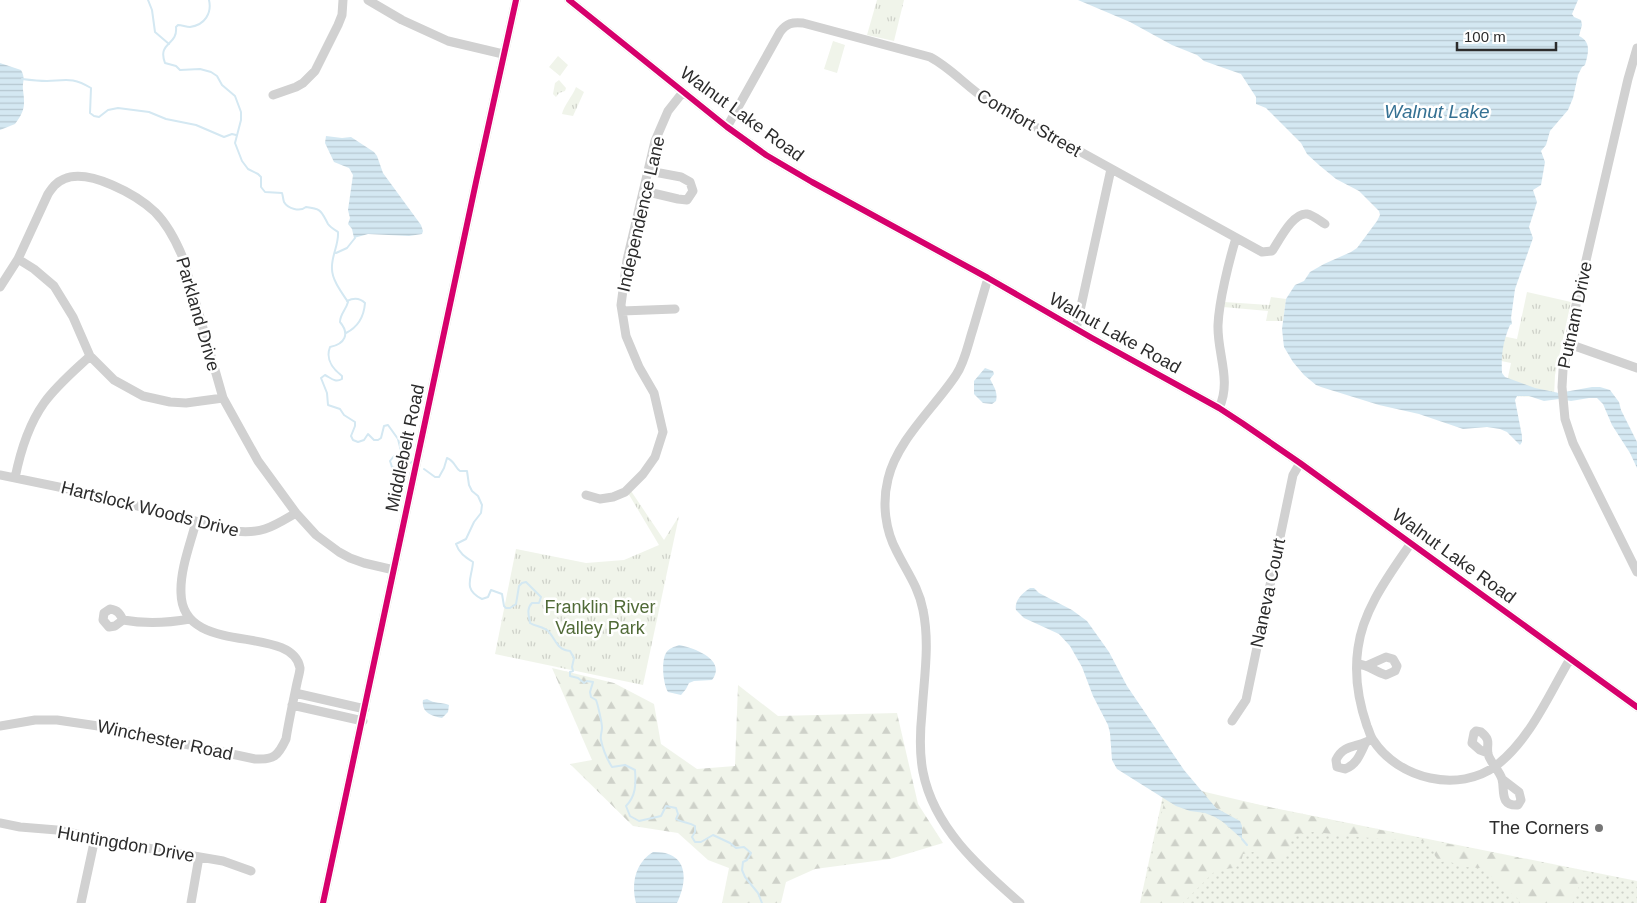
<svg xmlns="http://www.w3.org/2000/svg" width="1637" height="903" font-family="Helvetica,sans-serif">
<defs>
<pattern id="grass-dots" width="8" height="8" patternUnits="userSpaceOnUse" patternTransform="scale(1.25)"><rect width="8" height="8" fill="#f0f4ea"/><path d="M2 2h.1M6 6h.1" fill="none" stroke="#ced1c9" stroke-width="1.8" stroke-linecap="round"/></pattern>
<pattern id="forest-firs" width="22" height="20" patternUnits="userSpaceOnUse" patternTransform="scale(1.25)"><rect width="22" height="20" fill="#f0f4ea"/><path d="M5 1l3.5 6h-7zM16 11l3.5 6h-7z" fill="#ced1c9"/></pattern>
<pattern id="park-tufts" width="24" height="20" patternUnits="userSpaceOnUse" patternTransform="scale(1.25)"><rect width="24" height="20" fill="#f0f4ea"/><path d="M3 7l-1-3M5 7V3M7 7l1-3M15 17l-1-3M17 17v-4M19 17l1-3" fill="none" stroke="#ced1c9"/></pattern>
<pattern id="water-rules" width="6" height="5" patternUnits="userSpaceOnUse" patternTransform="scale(1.25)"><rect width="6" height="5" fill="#d4e8f2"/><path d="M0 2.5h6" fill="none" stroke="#b6c7d0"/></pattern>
</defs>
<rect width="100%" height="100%" fill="#fff"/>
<path fill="url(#grass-dots)" d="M1165,786L1637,881V903H1140Z"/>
<path fill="url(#forest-firs)" d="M552,668L614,683L654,704L661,744L697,769L735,766L738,685L778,716L897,713L918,804L943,843L890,859L815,869L786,882L781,903H722L729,868L708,860L678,833L633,826L570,764L592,760Z
M1201,791L1277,809L1588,872L1582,878L1573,903H1519L1518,899L1482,868L1465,867L1447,861L1441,862L1435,856L1431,843L1414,840L1380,839L1313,832L1289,835L1291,845L1279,863L1266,861L1260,854L1253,852L1243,854L1241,862L1235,868L1221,869L1213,873L1183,903H1141L1165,799L1183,809L1205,813L1215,817L1223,822L1232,831L1238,819L1216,808Z"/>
<path fill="url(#park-tufts)" d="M877,0H904L894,41L867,35Z
M559,80L566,88L565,91L559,93L556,97L553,94L555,83Z
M576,87L584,92L573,116L562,114C564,105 572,97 576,87Z
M1527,292L1571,302L1555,375L1554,397L1504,396L1511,363L1482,357L1487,333L1517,339Z
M1271,297L1286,299L1283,321H1266L1268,311L1223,307L1224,302L1269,305Z
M631,491L664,540L679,516L643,685L495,654L516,549L586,563L624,560L659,545L628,493Z"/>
<path fill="#f0f4ea" d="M833,41L845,45L837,73L824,69Z
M558,56L568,65L560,76L549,67Z
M1529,367L1548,371L1546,382L1527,377Z"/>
<path fill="url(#water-rules)" d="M1078,0H1578L1572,14L1574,17L1581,20L1582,25L1579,36C1592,42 1588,54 1585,65L1582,67L1578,75L1573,98L1568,110L1550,131L1546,145L1541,151L1545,162L1541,185L1533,190L1537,202L1529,227L1533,238L1515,289L1511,318L1512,324L1510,325C1503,341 1501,355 1502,373L1505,377L1535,388L1559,393L1592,387H1600L1610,390L1619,402L1621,410L1637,442V468L1630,453L1612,425L1603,404L1597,398H1589L1571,401L1559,399L1544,401L1529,396H1517L1515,400L1522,436V442L1520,445L1507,432L1500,429L1487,427L1463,429L1419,414L1379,405L1321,387L1316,385L1304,375L1293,362L1284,347L1282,329L1286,299L1295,285L1304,281L1310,272L1324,264L1351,252L1357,248L1377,221L1380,215L1379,211L1359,191L1336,179L1319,165L1307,154L1301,143L1266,108L1256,104V97L1241,74L1204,61L1197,55L1172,45L1130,22Z
M0,63L21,70C26,79 22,81 23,90C25,105 25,111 15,124L0,130Z
M326,136L342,138L351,137L374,152L377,156L383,173L421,225L423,231L422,234L409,236L368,234L354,238L352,229L348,224L350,218L348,210L353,175L349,168L334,162L325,143Z
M985,368L993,371L994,374L990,379C994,387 998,392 996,401L992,404L983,403L974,394V381Z
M1030,588H1034L1039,593L1072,610L1087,621L1109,652L1127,686L1184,770L1216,808L1240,821L1242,826V839L1223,822L1215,817L1205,813L1190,811L1176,806L1117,769L1112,760L1110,733L1108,725L1093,696L1082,667L1070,646L1059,634L1024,618L1016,610C1014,600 1023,593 1030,588Z
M679,645C695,648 727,660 712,680L694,681L689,683L686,689L681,695L668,692C663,684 661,661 666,653C669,648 674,647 679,645Z
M427,699C435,704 441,702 449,705L448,712L442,718C431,716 421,712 423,700Z
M653,852C687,851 689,878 677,903H636C631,884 635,863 653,852Z"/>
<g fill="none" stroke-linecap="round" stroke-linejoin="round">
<path stroke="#d4e8f2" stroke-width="2" d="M148,0L152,10L155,32L169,44
M209,0C212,13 205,25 190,27C186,27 182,25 178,25L176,27C178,46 157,42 165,63L176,66L180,70L200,69L211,72L217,76L222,85L235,96L241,112V120L235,143L242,161L248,169L258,174L261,177V187L265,192L282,193C283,196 283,199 284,202C288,209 300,212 306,207C322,209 321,211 328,224C330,227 335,230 338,232C339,245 331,256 332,269C332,280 342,293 348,302C346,310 340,314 340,322C350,334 345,344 330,347C325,360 333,369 342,376V379C335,383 331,378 325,375L321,378L327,393L328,405L340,409L344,415L355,422V426L351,436L353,440L358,442L364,440L368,434L374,440H378L381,438L384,426L388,425L398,439L401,451L399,455L394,456L390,461L392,467L400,470L413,461
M22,79C30,80 39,81 47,81C67,80 73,77 91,88L90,113L94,116L99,117L108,110L118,108L149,112L166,119L196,125L224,137L232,134L236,135
M336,253L347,248L355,238
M346,333C358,327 364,316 365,303C360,298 353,298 347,301
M424,469L435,477H439L444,468L447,458C455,461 455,468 460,471C462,471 465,471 467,471L469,485L472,491L478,496L482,505L481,513L474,522L466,539L456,544C459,553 465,557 473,562C472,578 462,589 482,599L488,597L491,590L502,594L504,606L506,608H510L516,604L519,586L522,583L526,582L541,597L539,603H532C526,609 529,616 530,623C536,627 544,626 549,632C556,640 557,650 570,651L574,658L572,667L573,671L570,672V676L578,678L584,683L587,681L593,682L590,692L591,697L596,700C598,705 602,723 602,728C602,732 600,736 601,740C603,750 607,759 612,767L625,765L635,770C636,784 636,796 626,806L630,816L639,821L661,816L666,806L676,808L678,814L676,819C683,823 689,822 695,826V832L692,837L695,842H701L713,835L730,843L736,848L744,847L751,853L747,860L743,862L742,870L745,877L758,893L762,903
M1242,839L1247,845"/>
<path stroke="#d1d1d1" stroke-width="9" d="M368,0L402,20L448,41L503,54
M569,0L727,127L766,155L812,182L988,278L1092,338L1219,408L1242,423L1300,463L1637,707
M1637,48L1628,79L1578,295L1563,370L1562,387L1565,419L1573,443L1637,572
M273,95L296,87L303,83L315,71L338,25L342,15L343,0
M727,127L780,32C787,23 792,22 803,23L930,57C951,68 967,87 987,100L1262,252L1272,251C1279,241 1293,212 1307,214C1313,215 1320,221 1325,224
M644,191L678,199L687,200L693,191L690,182L681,177L649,171
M18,259L34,269L54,286L73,317L90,356L114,380L143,396L170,402L186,403L223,398
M988,278C983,295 978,312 973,329C968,344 965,362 956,375C935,407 897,440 888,479C882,503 885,530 897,552C907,572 919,588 923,610C930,644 924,678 922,712C920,732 919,752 923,772C934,828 979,867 1020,903
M0,287L18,259L48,194C52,188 56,182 64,179C89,168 137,195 155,212C168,225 176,241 183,258L223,398L258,461L296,513L316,535L339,552L350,558L364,563L394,570
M622,311L675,309
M1076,329L1111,169
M1569,344L1637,368
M1219,408C1232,381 1217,353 1218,325C1219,301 1229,261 1236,238
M0,475L83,492L234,531C263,534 272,527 296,513
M15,478C20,453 29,424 44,403C57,385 74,371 90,356
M586,495L600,499L613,497L625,492L643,474L655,457L663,432L654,393L639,367L626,336L621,305L627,260L655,141L668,111L683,92
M1411,543C1390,574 1363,609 1358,648C1354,675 1358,700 1367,726C1369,730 1370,736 1373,740C1398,779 1459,794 1497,765C1531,738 1548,696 1570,659
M110,609C118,610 120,614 123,620L115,626L109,627L103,620L104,613Z
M123,620C146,624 167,623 190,619
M1357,664C1370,665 1373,671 1386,675L1395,671L1397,666L1393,659L1386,657L1368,665
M295,693L365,709
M292,705L363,721
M1232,721L1246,700L1293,475L1300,463
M0,726L35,720H57L105,727L255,759C274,760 278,756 286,739C289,720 293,702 297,683C298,678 300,672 300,668C292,623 182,658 181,593C180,570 190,545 196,522
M1365,744C1360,755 1356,765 1345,769L1337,767L1336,760C1344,743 1359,748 1372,739
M1488,753L1480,750L1472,743L1474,733L1476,731L1481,732C1492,741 1486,744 1488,754C1490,762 1499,770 1502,779C1505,790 1499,806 1518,805L1521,800L1519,792L1502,779
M0,823L20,827L57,830L130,845L223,861L251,871
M81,903L95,838
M191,903L199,857
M323,903L476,182L516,0"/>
<defs>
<path id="cycleway" d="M569,0L727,127L766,155L812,182L988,278L1092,338L1219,408L1242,423L1300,463L1637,707
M323,903L476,182L516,0"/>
</defs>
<use href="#cycleway" stroke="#fff" stroke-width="9"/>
<use href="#cycleway" stroke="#d6006c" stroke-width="6"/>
</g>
<circle fill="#767676" stroke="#fff" stroke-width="2" cx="1599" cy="828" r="5"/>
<g text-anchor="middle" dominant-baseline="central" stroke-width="5" stroke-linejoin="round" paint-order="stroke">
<g font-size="18" fill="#2c2c2c" stroke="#fff">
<text transform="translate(742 114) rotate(36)">Walnut Lake Road</text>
<text transform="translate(1029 123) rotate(30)">Comfort Street</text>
<text transform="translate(641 214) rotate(-77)">Independence Lane</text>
<text transform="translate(198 314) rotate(74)">Parkland Drive</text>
<text transform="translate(1575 315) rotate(-78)">Putnam Drive</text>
<text transform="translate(1115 333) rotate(29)">Walnut Lake Road</text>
<text transform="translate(405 448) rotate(-78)">Middlebelt Road</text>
<text transform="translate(150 509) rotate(14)">Hartslock Woods Drive</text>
<text transform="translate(1454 556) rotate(36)">Walnut Lake Road</text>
<text transform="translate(1268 593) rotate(-78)">Naneva Court</text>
<text transform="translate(165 740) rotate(12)">Winchester Road</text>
<text transform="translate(126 844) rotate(10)">Huntingdon Drive</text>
</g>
<g font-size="18" fill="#506a37" stroke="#fff">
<text x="600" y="607">Franklin River<tspan x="600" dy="21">Valley Park</tspan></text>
</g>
<g font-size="18" fill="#2c2c2c" stroke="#fff" text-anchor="end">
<text x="1589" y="828">The Corners</text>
</g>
<g font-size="19" font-style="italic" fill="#357193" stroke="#fff">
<text x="1437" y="111">Walnut Lake</text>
</g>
</g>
<path d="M1457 42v8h99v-8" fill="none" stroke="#2c2c2c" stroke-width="2.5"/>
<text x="1464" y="42" font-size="15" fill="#2c2c2c" stroke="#ffffff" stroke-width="4" paint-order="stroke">100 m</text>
</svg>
